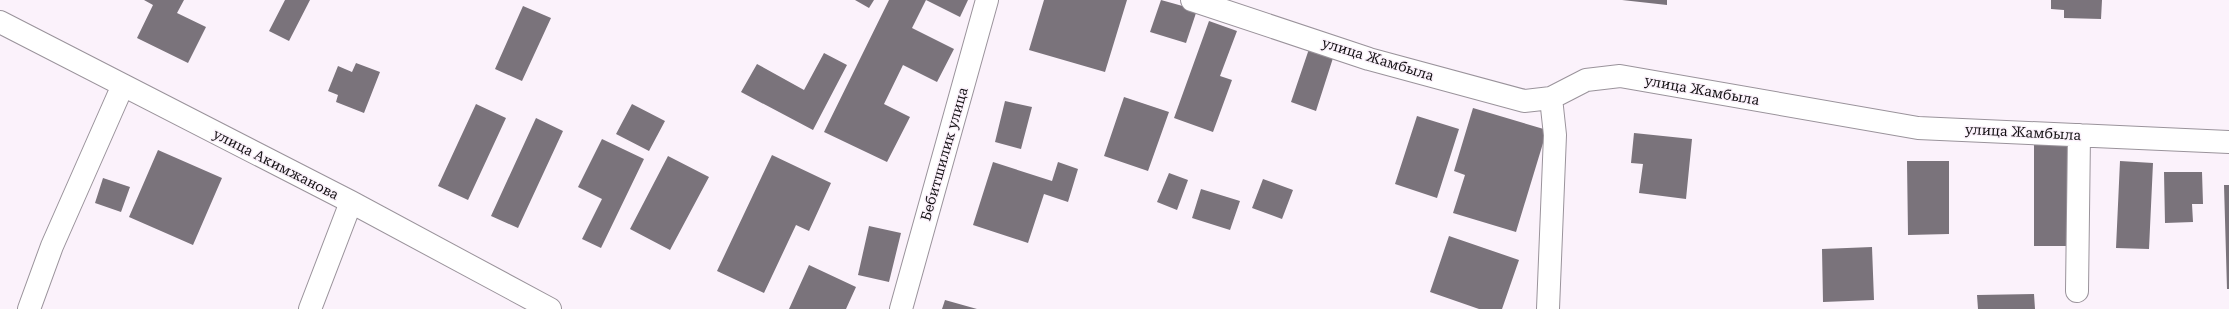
<svg xmlns="http://www.w3.org/2000/svg" width="2229" height="309" font-family="'Roboto Serif',serif">
<rect width="100%" height="100%" fill="#fbf2fb"/>
<path fill="#7a737b" d="M144,0H184L177,13L206,27L188,63L137,38L153,5Z
M285,0H310L289,41L269,31Z
M855,0H874L869,8Z
M889,0H968L960,17L926,0L912,28L954,49L937,82L903,65L884,104L910,117L887,162L824,132Z
M1044,0H1127L1105,72L1029,50Z
M1161,0L1197,10L1186,43L1150,32Z
M1622,0H1667V5Z
M2051,0H2102L2101,19L2064,18V10L2051,9Z
M523,6L551,18L522,81L495,69Z
M1209,21L1237,31L1220,76L1232,80L1213,132L1174,118Z
M1309,49L1333,58L1316,111L1291,102Z
M824,53L847,65L813,130L741,92L757,64L804,90Z
M356,63L380,72L364,113L336,102L338,95L328,91L338,66L352,72Z
M1124,97L1169,112L1148,171L1104,156Z
M1005,101L1032,107L1021,149L995,142Z
M476,104L506,118L468,200L438,186Z
M632,104L665,121L649,151L616,134Z
M1473,108L1547,130L1516,232L1453,213L1465,175L1454,171Z
M1417,116L1459,129L1437,198L1395,184Z
M536,118L563,131L518,228L491,216Z
M1634,133L1692,139L1686,199L1639,193L1643,164L1631,163Z
M602,139L644,159L601,248L582,239L602,199L578,187Z
M2034,141H2068V246H2034Z
M158,150L222,178L193,245L129,217Z
M772,155L831,183L809,231L796,225L764,293L717,271Z
M668,156L709,177L670,250L630,229Z
M1907,161H1949V234L1908,235Z
M2120,161L2153,163L2149,249L2116,248Z
M993,162L1052,181L1058,162L1078,169L1068,202L1044,194L1028,243L973,225Z
M2164,172H2202L2203,204H2192L2193,222L2165,223Z
M1169,173L1188,180L1177,210L1157,202Z
M103,178L130,187L121,212L95,203Z
M1263,179L1293,190L1282,219L1252,208Z
M2224,185H2229V289H2227Z
M1201,189L1240,201L1230,230L1192,218Z
M869,226L901,233L889,282L858,275Z
M1449,236L1519,260L1502,309H1479L1430,292Z
M1872,247L1874,300L1823,302L1822,249Z
M809,265L856,287L846,309H789Z
M2034,294L2035,309H1978L1977,295Z
M945,300L977,309H942Z"/>
<g fill="none" stroke-linecap="round" stroke-linejoin="round">
<defs>
<path id="minor" d="M1192,0L1369,59L1524,101L1551,98L1586,80L1620,76L1918,128L2229,142
M0,22L351,202L550,309
M2077,291L2079,135
M29,309L52,246L123,85
M310,309L351,202
M901,309L987,0
M1548,309L1555,135L1551,98"/>
</defs>
<use href="#minor" stroke="#9a939b" stroke-width="24"/>
<use href="#minor" stroke="#fff" stroke-width="22"/>
</g>
<g text-anchor="middle" dominant-baseline="central" stroke-width="3" stroke-linejoin="round" paint-order="stroke">
<g font-size="14" fill="#131013" stroke="#fbf2fb">
<text transform="translate(1378 59) rotate(17)">улица Жамбыла</text>
<text transform="translate(1702 90) rotate(10)">улица Жамбыла</text>
<text transform="translate(2023 132) rotate(3)">улица Жамбыла</text>
<text transform="translate(944 154) rotate(-74)">Бебитшилик улица</text>
<text transform="translate(276 164) rotate(27)">улица Акимжанова</text>
</g>
</g>
</svg>
